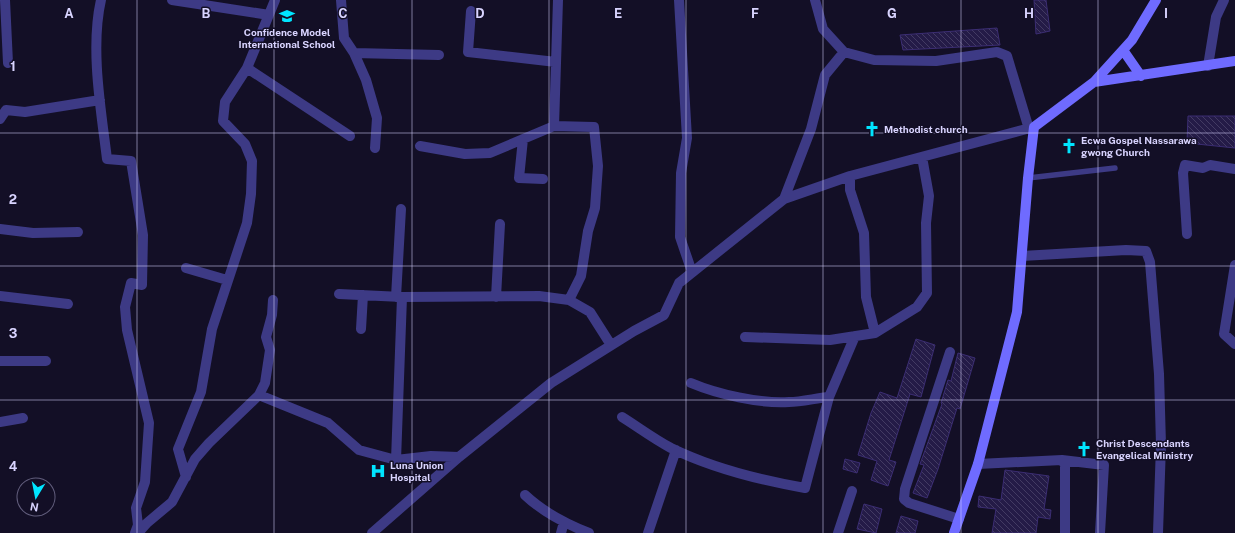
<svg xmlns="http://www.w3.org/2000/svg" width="1235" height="533" font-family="'Public Sans',sans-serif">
<defs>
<pattern id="building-back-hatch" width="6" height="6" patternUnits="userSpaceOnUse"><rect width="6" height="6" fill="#241b47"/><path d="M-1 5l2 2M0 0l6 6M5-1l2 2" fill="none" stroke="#433b63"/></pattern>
</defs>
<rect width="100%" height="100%" fill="#130f26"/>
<path fill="url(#building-back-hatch)" stroke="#3b2d73" d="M1034,0H1046L1050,31L1036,34Z
M997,28L1000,45L903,50L900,35Z
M1188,116H1235V148L1187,143Z
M916,339L935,345L921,397L910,394L889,460L896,462L888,486L871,480L877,461L858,455L871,413L880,392L897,398Z
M958,353L975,358L960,409L957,408L938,469L927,498L913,493L924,465L920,464L942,404L941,403L948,380L951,381Z
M845,459L860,463L857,473L843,469Z
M1005,470L1049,476L1044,509L1051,510L1050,519L1038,517L1036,533H992L996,509L978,507L979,496L1001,500Z
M864,504L882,509L876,533L857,529Z
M901,516L918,521L915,533H896Z"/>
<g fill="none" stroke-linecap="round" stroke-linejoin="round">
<path stroke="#3d3a85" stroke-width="5.5" d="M1028,178L1115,168"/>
<path stroke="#3d3a85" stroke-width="10" d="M5,0L8,63
M101,0C90,48 101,110 107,159L131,161L143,235L142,285L131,283L125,307L127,330L149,423L145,482L136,508L138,525L135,533
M172,0L269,15
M341,0L344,38L354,53L366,80L377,118L375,148
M679,0L687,138L681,173L680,237L692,272
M815,0L823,29L844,52L874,60L936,61L997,52L1007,56L1029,129
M471,11L468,52L556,62
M354,53L439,55
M1208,66L1216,17L1224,0
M247,68L350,136
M0,119L6,110L25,112L100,100
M554,126L594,127L598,166L595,208L588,231L581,276L569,300
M523,139L519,178L543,179
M420,146L465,154L490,153L554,126L558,0
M850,176V190L864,233L866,297L875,333
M784,199L811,129L825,75L844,52
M0,229L33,233L78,232
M1187,234L1183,173L1185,165L1203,168L1210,165L1235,169
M1022,256L1126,250L1146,251L1150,262L1159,374L1161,445L1158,533
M1235,265L1224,334L1235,344
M186,268L227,280
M339,294L402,297L539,296L569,300L590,312L611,345
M0,296L68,304
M396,297L401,209
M496,297L500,224
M361,329L363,295
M745,337L830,340L875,333L917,307L927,293L926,223L929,196L922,157
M950,352L905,489L904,499L909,503L959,519
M0,361H46
M691,383C717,394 760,404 789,402C802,402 816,398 829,397
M259,395L328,423L359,450L396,460L431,456L459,457
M622,417C638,427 654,439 671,448C714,469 759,480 805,488L829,397L855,336
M0,422L23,418
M396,460L402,297
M1062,460L1104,465L1100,533
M978,464L1062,460L1065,465V533
M186,477L178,449L201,392L212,329L247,223L251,194L252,161L245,144L223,121L225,102L247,68L275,0
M525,495C543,512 566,524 589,533
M138,533L147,523L172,502L195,459L209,443L259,395L265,383L270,350L266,337L272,315L273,300
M372,533L459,457L551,383L634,331L664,315L679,283L784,199L850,176L1034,127
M561,533L564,522
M648,533L676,450
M838,533L852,491"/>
<path stroke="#6f6bff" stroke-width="10" d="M1123,50L1141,76
M1094,82L1132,40L1156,0
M954,533L978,464L1017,312L1028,178L1034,127L1094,82L1235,61"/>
</g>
<path fill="none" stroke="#d9d4ff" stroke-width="1" stroke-opacity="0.55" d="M137,0V533M274,0V533M412,0V533M549,0V533M686,0V533M823,0V533M961,0V533M1098,0V533M0,133H1235M0,266H1235M0,400H1235"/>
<defs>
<symbol id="school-bare" viewBox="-9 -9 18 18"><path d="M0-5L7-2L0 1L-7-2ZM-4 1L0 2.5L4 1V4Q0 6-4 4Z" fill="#00e5ff" stroke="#130f26" stroke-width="2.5" paint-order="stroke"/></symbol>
<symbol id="church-bare" viewBox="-9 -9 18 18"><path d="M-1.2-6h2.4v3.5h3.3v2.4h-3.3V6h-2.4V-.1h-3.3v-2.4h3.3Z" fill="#00e5ff" stroke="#130f26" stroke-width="2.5" paint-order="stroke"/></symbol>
<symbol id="hospital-bare" viewBox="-9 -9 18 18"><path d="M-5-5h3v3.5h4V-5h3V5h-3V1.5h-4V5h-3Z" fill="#00e5ff" stroke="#130f26" stroke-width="2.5" paint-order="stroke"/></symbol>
</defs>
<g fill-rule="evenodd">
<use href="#school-bare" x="276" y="5" width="22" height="22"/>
<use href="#church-bare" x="861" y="118" width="22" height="22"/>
<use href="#church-bare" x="1058" y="135" width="22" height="22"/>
<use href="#church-bare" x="1073" y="438" width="22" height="22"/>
<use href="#hospital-bare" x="367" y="460" width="22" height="22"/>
</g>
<g text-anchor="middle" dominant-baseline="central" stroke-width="3" stroke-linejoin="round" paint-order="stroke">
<g font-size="10" font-weight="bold" fill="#d9d4ff" stroke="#130f26" text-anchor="start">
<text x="287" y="32" text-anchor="middle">Confidence Model<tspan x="287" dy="12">International School</tspan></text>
<text x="884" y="129">Methodist church</text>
<text x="1081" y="140">Ecwa Gospel Nassarawa<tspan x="1081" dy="12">gwong Church</tspan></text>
<text x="1096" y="443">Christ Descendants<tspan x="1096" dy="12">Evangelical Ministry</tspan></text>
<text x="390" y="465">Luna Union<tspan x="390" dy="12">Hospital</tspan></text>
</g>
</g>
<g font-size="13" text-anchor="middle" font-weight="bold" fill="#d9d4ff" stroke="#130f26" stroke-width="3" stroke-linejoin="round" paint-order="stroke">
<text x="69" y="18">A</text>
<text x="206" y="18">B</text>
<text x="343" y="18">C</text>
<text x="480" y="18">D</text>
<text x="618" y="18">E</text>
<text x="755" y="18">F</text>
<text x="892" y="18">G</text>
<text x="1029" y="18">H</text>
<text x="1166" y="18">I</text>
<text x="13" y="71">1</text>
<text x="13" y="204">2</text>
<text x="13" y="338">3</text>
<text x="13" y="471">4</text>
</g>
<g transform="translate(36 497) rotate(190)"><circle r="19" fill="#130f26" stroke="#625e7d"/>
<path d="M0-3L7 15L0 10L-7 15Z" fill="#00e5ff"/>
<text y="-6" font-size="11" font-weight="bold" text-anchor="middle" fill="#d9d4ff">N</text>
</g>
</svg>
